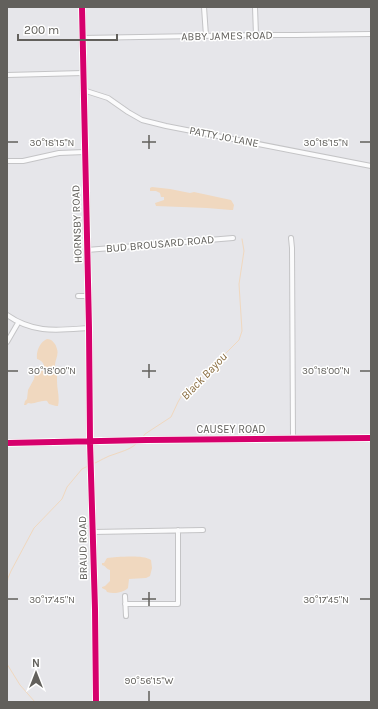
<svg xmlns="http://www.w3.org/2000/svg" width="378" height="709" font-family="Karla,sans-serif">
<rect width="100%" height="100%" fill="#e6e6ea"/>
<path fill="#f0d8bf" d="M152,187L170,189L190,193L194,192L231,200L234,205L233,210H231L207,208L156,206L155,203L164,200V197H161L160,193L156,191H150V188Z
M47,339C52,339 56,344 57,349C59,355 55,360 55,365C55,368 57,371 57,374C57,376 57,379 57,381C57,390 60,397 58,406H56L49,404L47,401C40,400 34,405 28,403L26,405H24L25,401L27,399L28,390L34,379L35,374L37,372L42,371C46,365 43,361 37,359C36,351 40,342 47,339Z
M117,557C126,557 143,555 151,560L152,568L150,576L146,578L129,579L128,588C123,593 113,594 107,592L106,590L102,588V587L105,586L110,581V570C106,569 106,566 102,565V563H104L107,558Z"/>
<g fill="none" stroke-linecap="round" stroke-linejoin="round">
<path stroke="#f0d8bf" stroke-width="1" d="M142,438L145,434L171,417L178,402L182,395L193,384L203,376L239,340L242,331L239,284L244,251L242,239
M93,464C100,461 107,456 115,454C123,451 132,449 138,442
M7,585L8,578L11,571L34,528L62,499L67,487L82,469L88,466
M7,664L20,685L35,702"/>
<defs>
<path id="street" d="M204,7L206,36
M255,7L256,35
M82,38L256,35H295L371,34
M7,75L83,73
M83,90L108,98L128,112L142,120L166,126L371,166
M7,161H23L59,153L85,152
M291,238L292,248L293,439
M87,250L233,238
M78,296H88
M7,315C34,334 58,330 89,328
M7,342L18,323
M93,532L203,530
M125,596L126,616
M125,604H178V530"/>
<path id="secondary" d="M82,7L89,328L90,441L95,609L96,702
M7,443L147,440L371,438"/>
</defs>
<use href="#street" stroke="#c4c4c6" stroke-width="6"/>
<use href="#secondary" stroke="#c4c4c5" stroke-width="8"/>
<use href="#street" stroke="#fbfbfc" stroke-width="4"/>
<use href="#secondary" stroke="#fbfbfc" stroke-width="5.5"/>
<defs>
<path id="cycleway" d="M82,7L89,328L90,441L95,609L96,702
M7,443L147,440L371,438"/>
</defs>
<use href="#cycleway" stroke="#fff" stroke-width="8"/>
<use href="#cycleway" stroke="#d6006c" stroke-width="6"/>
</g>
<path fill="none" stroke="#62605c" stroke-width="1.5" d="M149,135V149M8,142H18M142,142H156M360,142H370M149,364V378M8,371H18M142,371H156M360,371H370M149,592V606M8,599H18M142,599H156M360,599H370M149,691V701"/>
<g text-anchor="middle" dominant-baseline="central" stroke-width="3" stroke-linejoin="round" paint-order="stroke">
<g font-size="11" fill="#62605c" stroke="#fff">
<text transform="translate(227 36) rotate(-1)">ABBY JAMES ROAD</text>
<text transform="translate(224 137) rotate(11)">PATTY JO LANE</text>
<text transform="translate(77 224) rotate(-92)">HORNSBY ROAD</text>
<text transform="translate(160 244) rotate(-5)">BUD BROUSARD ROAD</text>
<text x="231" y="429">CAUSEY ROAD</text>
<text transform="translate(83 548) rotate(-91)">BRAUD ROAD</text>
</g>
<g font-size="12" font-style="italic" fill="#8a6e42" stroke="#fff">
<text transform="translate(204 376) rotate(-46)">Black Bayou</text>
</g>
</g>
<g font-size="10" text-anchor="middle" fill="#62605c" stroke="#fff" stroke-width="3" stroke-linejoin="round" paint-order="stroke">
<text x="52" y="146">30°18'15"N</text>
<text x="326" y="146">30°18'15"N</text>
<text x="52" y="374">30°18'00"N</text>
<text x="326" y="374">30°18'00"N</text>
<text x="52" y="603">30°17'45"N</text>
<text x="326" y="603">30°17'45"N</text>
<text x="149" y="684">90°56'15"W</text>
</g>
<rect width="378" height="709" fill="none" stroke="#62605c" stroke-width="16"/>
<g transform="translate(36 673)" stroke="#ffffff" stroke-width="3" paint-order="stroke">
<path d="M0-3L7 15L0 10L-7 15Z" fill="#62605c"/>
<text y="-6" font-size="11" font-weight="bold" text-anchor="middle" fill="#62605c">N</text>
</g>
<path d="M18 34v6h99v-6" fill="none" stroke="#62605c" stroke-width="2"/>
<text x="24" y="34" font-size="12" fill="#62605c" stroke="#ffffff" stroke-width="3" paint-order="stroke">200 m</text>
</svg>
